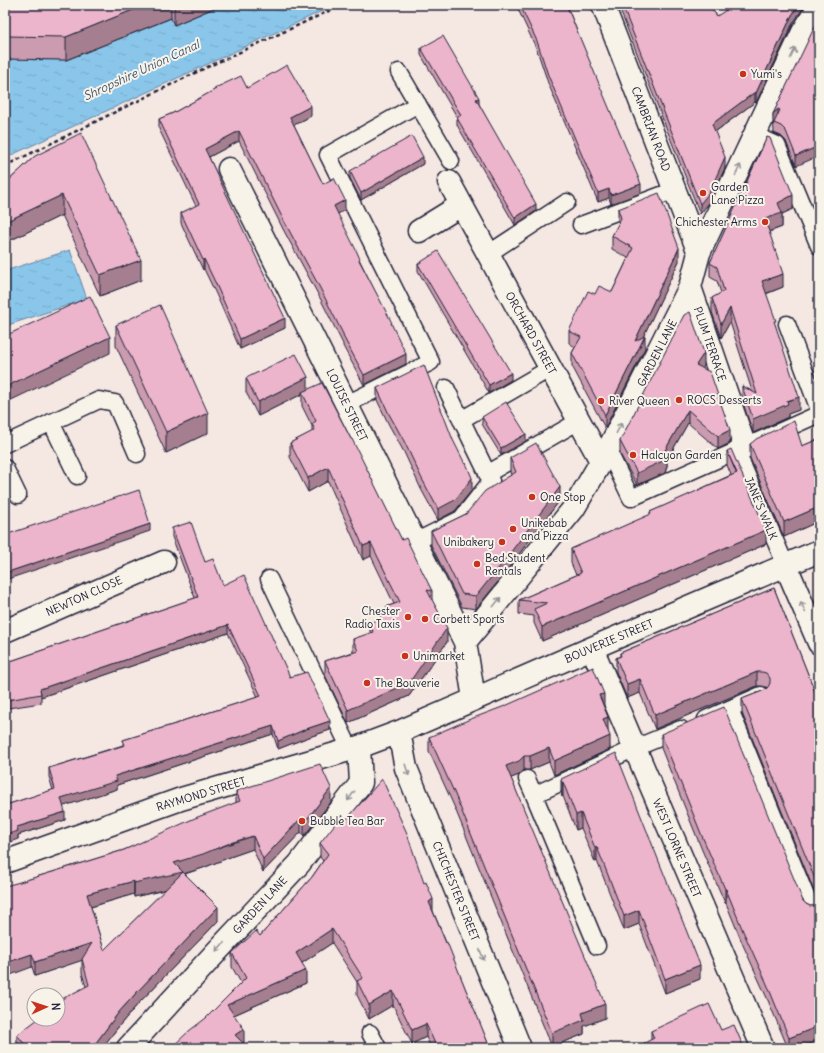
<svg xmlns="http://www.w3.org/2000/svg" width="824" height="1053" font-family="Delius,sans-serif">
<defs>
<pattern id="water-ripples" width="26" height="14" patternUnits="userSpaceOnUse"><rect width="26" height="14" fill="#8ac6ea"/><path d="M2 4q2-2 4 0t4 0M15 11q2-2 4 0t4 0" fill="none" stroke="#77aaca"/></pattern>
</defs>
<rect width="100%" height="100%" fill="#f5e7e2"/>
<filter id="ink" filterUnits="userSpaceOnUse"><feTurbulence type="fractalNoise" baseFrequency=".025" numOctaves="2"/><feDisplacementMap in="SourceGraphic" scale="8" xChannelSelector="R" yChannelSelector="G"/><feConvolveMatrix kernelMatrix="1 2 1 2 8 2 1 2 1" color-interpolation-filters="sRGB"/></filter>
<g filter="url(#ink)">
<path fill="url(#water-ripples)" stroke="#6084a4" d="M221,5H335L5,158V59L66,60L171,18L174,24Z
M70,250L87,299L5,326V271Z"/>
<g fill="none" stroke-linecap="round" stroke-linejoin="round">
<defs>
<path id="lane" d="M399,72L451,161
M755,135L777,145L819,246
M581,225L675,190
M488,254L567,202
M787,324L819,410
M347,404L431,362L328,155L418,104
M461,420L551,368
M51,422L77,476
M5,444L99,400L115,403L137,454
M608,450L631,498L819,414
M736,450L786,566
M5,468L18,495
M487,474L579,421
M415,542L461,519L491,481L446,388
M269,579L350,749
M730,709L812,911
M706,719L761,695
M527,779L534,795
M597,946L534,795L635,748L681,729
M370,1033L378,1048"/>
<path id="street" d="M603,5L699,253
M229,169L465,642
M449,182L601,461
M419,231L461,205
M690,287L745,447
M786,566L819,643
M5,631L164,562
M592,648L763,1048
M474,699L465,642L574,508L608,450L690,287L699,253L803,32L819,6
M399,732L406,768L520,1048
M5,862L181,799L359,747L399,732L592,648L819,551
M128,1048L220,948L299,864L361,783L359,747"/>
</defs>
<use href="#lane" stroke="#22223b" stroke-width="19"/>
<use href="#street" stroke="#22223b" stroke-width="25"/>
<path stroke="#22223b" stroke-width="2.5" stroke-dasharray="4 3" stroke-linecap="butt" d="M5,166L201,70L342,5"/>
<use href="#lane" stroke="#f7f3e8" stroke-width="16"/>
<use href="#street" stroke="#f7f3e8" stroke-width="22"/>
</g>
<path fill="#cb9caf" stroke="#22223b" fill-rule="evenodd" d="M5,5H221L174,25L171,18L66,60L5,59Z
M517,5H568L569,11L641,193L611,204L609,198L598,202L548,83L537,50L517,7Z
M618,5H709L717,16L792,25L756,103L755,102L715,132L725,168L709,203L700,214Z
M819,20L796,166L786,141L781,136L774,133L773,114Z
M421,48L479,104L536,211L515,225L457,125V117L421,55Z
M215,88H247L311,116L294,125L323,184L345,210L337,214L392,326L406,364L364,385L343,346V344L320,298L283,229L239,141L209,157L285,328L240,349L216,294L204,269L203,270L181,223V213L196,206L159,129V119L173,113L215,90Z
M767,137L793,209L782,214V227L769,232L783,287L766,294L799,410L788,414V417L753,433L742,400V386L752,391L730,322L721,338L712,312V298L721,293L717,281L710,277V263Z
M35,156L141,280L100,296L62,215L5,243V184Z
M423,164L361,200L350,178V171Z
M618,209L679,261L643,337L645,348L605,428L572,366V353L575,347L569,343V331L595,294L612,292L628,258L612,249V236L619,223L618,221Z
M418,264L511,380L489,393L418,271Z
M116,325L208,433L166,453L116,346Z
M704,366L702,368L730,443L718,449L688,423L667,460V466L665,473L637,485L620,454V441Z
M246,378L308,390L402,540L432,591V600L447,642L409,696L348,723L325,675V661L353,652V639L370,634V624L386,612V607L394,604L371,556L363,560L328,481L308,492L290,457V443L312,432V426L302,406V394L258,416L246,392Z
M377,388L472,490L455,511L438,520L421,489L404,452L389,425L377,400Z
M482,417L526,441L501,455L482,424Z
M819,439V521L784,537L750,458V444L802,446Z
M727,451L766,544L542,641L534,623V616L519,614V600L576,575L571,563V549L650,515V512L698,491V490L731,475L727,465Z
M510,458L560,500L501,578L476,609L462,607L431,545V531L466,514L511,475L510,472Z
M172,528L205,562L223,585L290,677L330,730L306,738L278,749L273,734L117,785V789L63,806L65,820L18,835V839L9,804L53,790L49,777V768L123,745V740L182,722V721L258,697L228,633L41,697V703L8,708L5,709V663L195,598L172,537Z
M774,588L819,702V903L742,713V699L765,690L767,688L766,687L762,686H757L655,729L640,693L627,698L616,672V658L620,656V653Z
M604,706L608,730L610,749L554,775L549,762L530,770H524L519,775L511,778L605,1018L584,1026V1034L552,1047L454,806L429,751V737Z
M661,734L806,904L810,906H816L819,903V1040L800,1048H788L767,998L743,945L726,903H725L702,850L661,748Z
M561,779L700,979L665,993L639,924L624,930L597,861L595,862L581,828L576,830L563,796L562,797L561,793Z
M236,791L331,802L304,836L301,832L263,872L253,849L230,857L203,868L185,874L218,921L138,1004L119,1026L102,1048H17V1035L58,1019L86,987L82,973V960L35,976L32,967L20,882L124,850L236,803ZM165,890L104,950L91,907L134,894V897Z
M345,821L433,911L490,1048H431L426,1037L412,1044L393,1005L369,1019L357,995V982L332,943L302,963L306,983L234,1015L244,1042L243,1043L206,1018L241,983L232,967V953L260,936L312,877L323,861L320,857V843Z
M721,1030L651,1040V1031Z"/>
<path fill="#a57f8f" stroke="#22223b" d="M145,5H171V18L66,60V37Z
M174,5H221L174,25Z
M799,5H805L792,25L756,103V93L792,15Z
M755,92V102L712,134V124Z
M479,98V105L476,99Z
M311,106V116L290,127V117Z
M778,109V119L773,125V114Z
M239,131V141L205,159V149Z
M819,146V156L796,166V156Z
M423,157V164L361,200V193Z
M725,157V168L709,203L700,214V204Z
M641,184V193L611,204V195Z
M609,189V198L598,202V193Z
M62,195V215L5,243V222Z
M793,195V209L782,214V227L765,233V219L778,203Z
M345,200V210L334,216V206Z
M536,204V211L515,225V218Z
M679,248V261L635,354V341Z
M204,259V269L203,270V260Z
M141,260V280L100,296V275Z
M783,274V287L762,295V281Z
M730,308V322L721,338V324Z
M285,318V328L240,349V339Z
M645,336V348L605,428V415Z
M110,337V353L5,403V387Z
M704,353V366L696,378V365Z
M406,354V364L364,385V375Z
M511,373V380L489,393V385Z
M308,377V391L302,392V394L258,416V402Z
M799,397V410L788,414V417L753,433V419L787,401Z
M688,410V423L667,460V466L665,473L637,485V473L664,452Z
M208,413V433L166,453V432Z
M730,430V443L718,449V436Z
M526,434V441L501,455V448Z
M328,467V481L308,492V478Z
M472,478V490L455,511L438,520V509Z
M560,487V500L501,578L476,609V596Z
M819,507V521L784,537V522Z
M150,524V531L5,580V573Z
M766,530V544L542,641V627Z
M371,543V556L363,560V546Z
M228,625V633L41,697V694L40,689Z
M447,628V642L409,696L348,723V710Z
M757,672V686L655,729V715Z
M640,679V693L627,698V684Z
M604,694V707L599,695Z
M8,700V708L5,709V701Z
M608,717V730L603,732V719Z
M330,721V730L306,738L278,749V741L306,729Z
M273,726V734L117,785V789L61,807V798L115,776Z
M610,736V749L554,775V761Z
M549,748V762L530,770V756Z
M524,756V770L519,775L506,780V766Z
M563,782V796L562,797V783Z
M331,788V802L304,836V823Z
M65,812V820L18,835V839L5,844V835L17,827Z
M581,813V828L576,830V815Z
M301,818V832L263,872V859Z
M253,836V849L230,857L203,868L183,874V885L134,897V883L174,863Z
M597,847V861L595,862V848Z
M134,881V894L87,908V894Z
M725,889H726V903H725Z
M433,899V913L429,902Z
M218,907V921L138,1004L119,1026L102,1048H92L119,1012L138,991Z
M639,910V924L624,930V916Z
M332,929V943L296,967V953Z
M92,943V957L35,976V962Z
M32,954V967L5,977V963Z
M700,965V979L665,993V979Z
M306,970V983L227,1018V1005Z
M393,991V1005L369,1019V1005Z
M605,1004V1018L584,1026V1034L552,1047V1033L582,1013Z
M426,1024V1037L412,1044V1030Z
M819,1026V1040L800,1048H789V1038Z
M244,1029V1042L236,1048L235,1035Z"/>
<path fill="#ecb5cc" stroke="#22223b" fill-rule="evenodd" d="M5,5H145L66,37L5,36Z
M520,5H568L569,8L568,9L612,115L641,184L611,195L609,189L598,193L548,75L537,41Z
M622,5H709L717,16L734,5H799L792,15L756,93L755,92L712,124L725,157L709,193L700,204Z
M819,20V146L796,156L786,131L781,126L774,123L780,110L778,109L773,114L814,28Z
M443,36L479,98L476,99L536,204L515,218L457,118L461,115L421,48Z
M287,65L311,106L290,117L323,184L334,178L345,200L334,206L356,250L360,259L359,260L392,323H391L406,354L364,375L343,336H344L320,288L283,219L239,131L205,149L285,318L240,339L216,284L204,259L203,260L181,213L199,204L159,119L173,113L216,89L215,88L241,76L247,88Z
M81,133L141,260L100,275L62,195L5,222V184L35,156Z
M412,136L423,157L361,193L350,171Z
M767,137L770,138L793,195L778,203L782,213L765,219L783,274L762,281L776,321H774L799,397L787,401L788,404L753,419L742,386L757,394L730,308L721,324L712,298L724,291L717,267L710,263Z
M659,193L679,248L635,341L645,336L605,415L572,353L581,337L569,331L588,291L595,294L599,286L612,292L633,248L612,236L621,218L618,209Z
M438,251L511,373L489,385L418,264Z
M90,296L110,337L5,387V336Z
M160,305L208,413L166,432L116,325Z
M690,312L704,353L696,365L710,372L730,430L718,436L688,410L664,452L667,454L665,460L637,473L620,441L684,315Z
M296,354L308,377L258,402L246,378Z
M424,365L453,440L465,464L466,463L472,478L455,500L438,509L421,477L404,441L389,414L377,388Z
M322,383L351,439H352L402,540L406,538L432,591L427,590L447,628L409,683L348,710L325,661L358,651L353,639L373,632L370,624L388,611L386,607L400,602L371,543L363,546L328,467L308,478L290,443L315,430L312,424L316,421L302,392Z
M506,402L526,434L501,448L482,417Z
M794,421L802,446L819,439V507L784,522L750,444L754,441L756,439Z
M536,443L560,487L501,565L476,596L462,594L431,531L466,514L485,491L516,472L510,458Z
M731,449L766,530L542,627L534,609L547,603L519,600L581,573L571,549L651,514L650,512L699,490H698L737,473L727,451Z
M139,490L150,524L5,573V535Z
M191,522L205,562L213,559L223,585L244,575L290,677L307,672L330,721L306,729L278,741L273,726L115,776L117,781L61,798L65,812L17,827L18,831L5,835V793L9,804L55,789L49,768L125,745L123,740L182,722V721L261,696L228,625L40,689L41,694L8,700L5,701V663L198,597L172,528Z
M774,588L819,702V889L742,699L765,690L768,687L770,683V678L766,673L762,672H757L655,715L640,679L627,684L616,658L621,656L620,653Z
M593,667L604,694L599,695L608,717L603,719L610,736L554,761L549,748L530,756H524L519,761L506,766L605,1004L582,1013L584,1020L552,1033L454,792L429,737L468,720L505,706Z
M724,707L803,901L806,904L810,906H816L819,903V1026L789,1038L767,984L743,931L726,889H725L702,836L661,734Z
M616,753L700,965L665,979L639,910L624,916L597,847L595,848L581,813L576,815L563,782L562,783L561,779Z
M320,764L331,788L304,823L301,818L263,859L253,836L230,843L203,854L174,863L218,907L138,991L119,1012L92,1048H28L17,1035L38,1019H58V1001L89,985L82,959L92,943L35,962L32,954L5,963V886L20,882L124,850L195,818L240,801L236,791ZM183,872L104,950L87,894L134,881V883Z
M382,779L406,831L424,883L426,882L433,899L429,902L446,943L447,942L466,990L478,1018L490,1048H437L426,1024L412,1030L393,991L369,1005L357,981L363,978L332,929L296,953L306,970L227,1005L244,1029L235,1035L248,1048H171L189,1031L206,1018L246,978L232,953L256,931L260,936L312,877L328,854L320,843L342,815L345,821Z
M709,1004L721,1030L734,1025L744,1048H635L654,1038L651,1031Z"/>
<defs><path id="oneway-shaft" d="M-6 0H5M1.5-3L5.5 0L1.5 3" fill="none" stroke-width="1.6" stroke-linecap="round" stroke-linejoin="round"/></defs>
<g stroke="#97959a">
<use href="#oneway-shaft" transform="translate(793 53) rotate(-65)"/>
<use href="#oneway-shaft" transform="translate(738 170) rotate(-65)"/>
<use href="#oneway-shaft" transform="translate(619 428) rotate(-63)"/>
<use href="#oneway-shaft" transform="translate(497 602) rotate(-51)"/>
<use href="#oneway-shaft" transform="translate(803 607) rotate(-113)"/>
<use href="#oneway-shaft" transform="translate(407 770) rotate(72)"/>
<use href="#oneway-shaft" transform="translate(351 796) rotate(127)"/>
<use href="#oneway-shaft" transform="translate(220 947) rotate(133)"/>
<use href="#oneway-shaft" transform="translate(482 955) rotate(68)"/>
</g>
</g>
<g fill="#c8321e" stroke="#f7f3e8" stroke-width="1.5">
<circle cx="743" cy="74" r="4"/>
<circle cx="703" cy="193" r="4"/>
<circle cx="765" cy="222" r="4"/>
<circle cx="679" cy="400" r="4"/>
<circle cx="601" cy="401" r="4"/>
<circle cx="633" cy="455" r="4"/>
<circle cx="532" cy="497" r="4"/>
<circle cx="513" cy="529" r="4"/>
<circle cx="502" cy="542" r="4"/>
<circle cx="477" cy="564" r="4"/>
<circle cx="408" cy="617" r="4"/>
<circle cx="425" cy="619" r="4"/>
<circle cx="405" cy="656" r="4"/>
<circle cx="367" cy="683" r="4"/>
<circle cx="302" cy="821" r="4"/>
</g>
<g text-anchor="middle" dominant-baseline="central" stroke-width="4" stroke-linejoin="round" paint-order="stroke">
<g font-size="11" fill="#22223b" stroke="#f7f3e8" text-anchor="start">
<text x="751" y="74">Yumi's</text>
<text x="711" y="187">Garden<tspan x="711" dy="13">Lane Pizza</tspan></text>
<text x="757" y="222" text-anchor="end">Chichester Arms</text>
<text x="687" y="400">ROCS Desserts</text>
<text x="609" y="401">River Queen</text>
<text x="641" y="455">Halcyon Garden</text>
<text x="540" y="497">One Stop</text>
<text x="521" y="523">Unikebab<tspan x="521" dy="13">and Pizza</tspan></text>
<text x="494" y="542" text-anchor="end">Unibakery</text>
<text x="485" y="558">Bed Student<tspan x="485" dy="13">Rentals</tspan></text>
<text x="400" y="611" text-anchor="end">Chester<tspan x="400" dy="13">Radio Taxis</tspan></text>
<text x="433" y="619">Corbett Sports</text>
<text x="413" y="656">Unimarket</text>
<text x="375" y="683">The Bouverie</text>
<text x="310" y="821">Bubble Tea Bar</text>
</g>
<g font-size="11" fill="#22223b" stroke="#f7f3e8">
<text transform="translate(651 129) rotate(69)">CAMBRIAN ROAD</text>
<text transform="translate(531 333) rotate(61)">ORCHARD STREET</text>
<text transform="translate(710 344) rotate(71)">PLUM TERRACE</text>
<text transform="translate(657 353) rotate(-63)">GARDEN LANE</text>
<text transform="translate(347 405) rotate(64)">LOUISE STREET</text>
<text transform="translate(761 508) rotate(67)">JANE'S WALK</text>
<text transform="translate(84 596) rotate(-24)">NEWTON CLOSE</text>
<text transform="translate(609 641) rotate(-23)">BOUVERIE STREET</text>
<text transform="translate(201 794) rotate(-17)">RAYMOND STREET</text>
<text transform="translate(677 848) rotate(67)">WEST LORNE STREET</text>
<text transform="translate(456 891) rotate(68)">CHICHESTER STREET</text>
<text transform="translate(260 905) rotate(-47)">GARDEN LANE</text>
</g>
<g font-size="12" font-style="italic" fill="#415370" stroke="#f7f3e8">
<text transform="translate(141 70) rotate(-25)">Shropshire Union Canal</text>
</g>
</g>
<rect width="824" height="1053" fill="none" stroke="#f7f3e8" stroke-width="20"/>
<rect x="10" y="10" width="804" height="1033" fill="none" stroke="#22223b" stroke-width="1.5" filter="url(#ink)"/>
<g transform="translate(46 1007) rotate(87)"><circle r="19" fill="#f7f3e8" stroke="#a29fa3"/>
<path d="M0-3L7 15L0 10L-7 15Z" fill="#c8321e"/>
<text y="-6" font-size="11" font-weight="bold" text-anchor="middle" fill="#22223b">N</text>
</g>
</svg>
